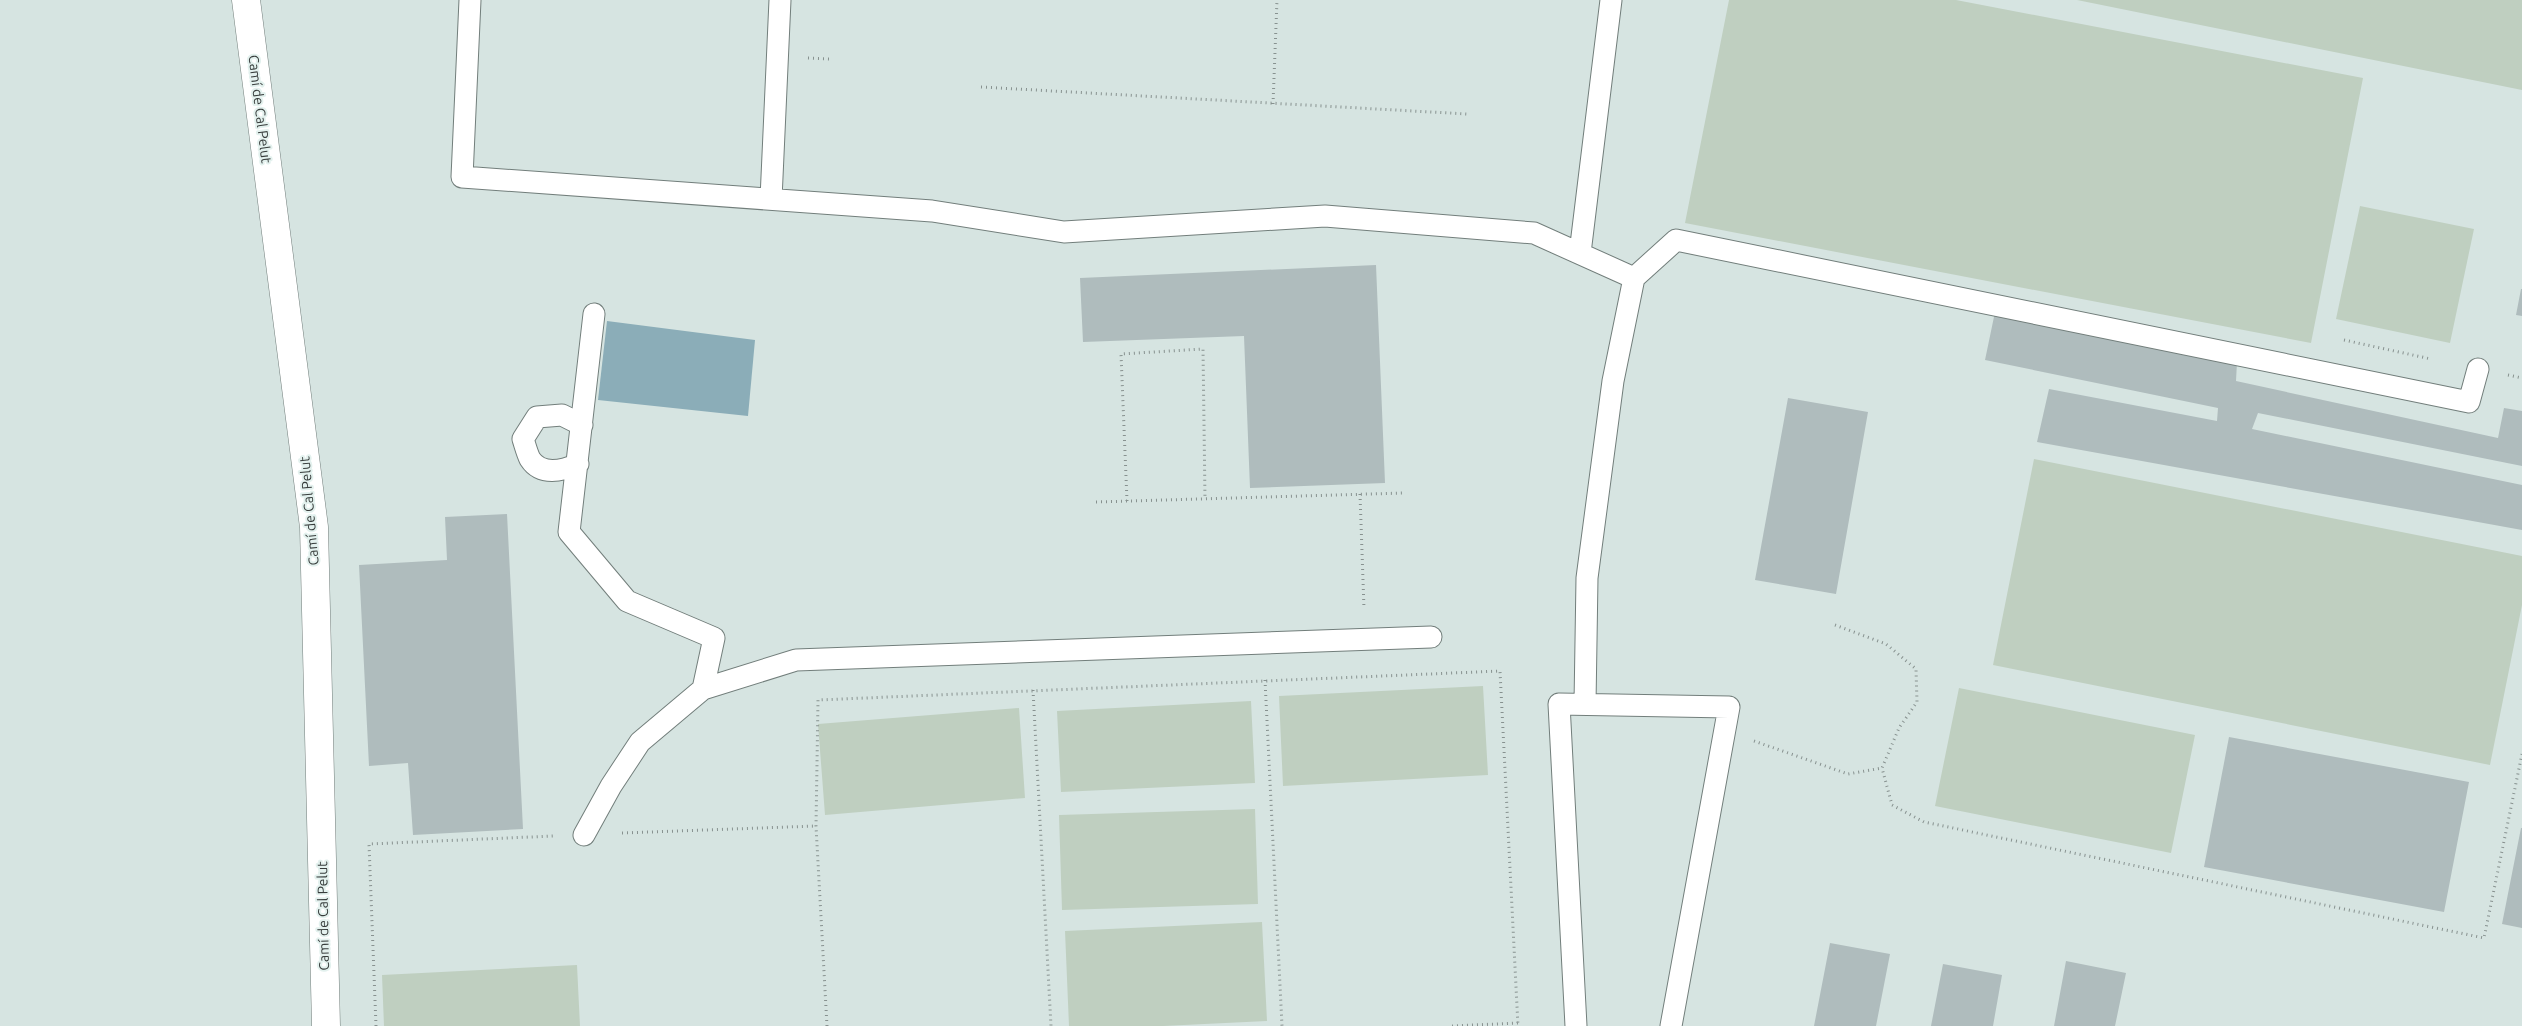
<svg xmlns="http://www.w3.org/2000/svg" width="2522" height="1026" font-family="Ubuntu,sans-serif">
<rect width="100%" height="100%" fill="#d6e4e1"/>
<path fill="#bfcfc0" d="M1729,0H1956L2363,78L2311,343L1685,223Z
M2077,0H2522V90Z
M2360,206L2474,229L2450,343L2336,319Z
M2034,459L2522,556V605L2490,765L1993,665Z
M1483,686L1488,775L1283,786L1279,696Z
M1959,688L2195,735L2171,853L1935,806Z
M1251,701L1255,783L1061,792L1057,711Z
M1019,708L1025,798L825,815L818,724Z
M1255,809L1258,904L1062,910L1059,815Z
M1262,922L1267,1021L1163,1026H1069L1065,931Z
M577,965L580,1026H384L382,975Z"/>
<path fill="#8badb8" d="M607,321L755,340L748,416L598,400Z"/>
<path fill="#afbcbd" d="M1376,265L1385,483L1250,488L1244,336L1083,342L1080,278Z
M2521,289H2522V316L2516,315Z
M1995,312L2237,362L2236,381L2498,438L2504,408L2522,411V466L2258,413L2252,429L2522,485V530L2037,442L2049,389L2217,421L2218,408L1985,360Z
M1788,398L1868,412L1836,594L1755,580Z
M507,514L523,829L413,835L408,763L369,766L359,565L447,560L445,517Z
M2229,737L2469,782L2444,912L2204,867Z
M2521,828H2522V928L2502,924Z
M1830,943L1890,954L1876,1026H1814Z
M2066,961L2126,973L2115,1026H2054Z
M1943,964L2002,975L1993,1026H1931Z"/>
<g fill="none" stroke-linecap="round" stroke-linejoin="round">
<defs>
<path id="service" d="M470,0L462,177L932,211L1064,232L1325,216L1534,233L1634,278
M771,199L780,0
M1580,253L1611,0
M594,314L569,532L627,601L714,638L703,689
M578,464C562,471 541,476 530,459C527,453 525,445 523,439L537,417L562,415L582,425
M1585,704L1587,578L1613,381L1634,278L1676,240L2469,402L2478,369
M584,835L611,786L640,742L703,689L796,660L1431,637
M1576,1026L1559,704L1729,707L1671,1026"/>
<path id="minor" d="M246,0L314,527L326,1026"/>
</defs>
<use href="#service" stroke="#727e7b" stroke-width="23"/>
<use href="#minor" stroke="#727e7b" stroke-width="29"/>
<path stroke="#87918f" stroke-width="3" stroke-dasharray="1 4" stroke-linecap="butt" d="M808,58L830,59
M981,87L1467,114
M1273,104L1277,0
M2344,340L2431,359
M2508,375L2522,378
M1360,494L1364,609
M1127,501L1121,354L1203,349L1205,499
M1096,502L1404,493
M1835,625L1886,644L1916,669L1917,702L1899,728L1882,768L1892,805L1924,822L2484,938L2522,754
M1265,680L1282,1026
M1033,690L1051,1026
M1754,741L1848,774L1882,768
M622,833L816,826
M376,1026L369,844L553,836
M827,1026L816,826L818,700L1500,671L1518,1026
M1452,1026L1518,1023"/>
<use href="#service" stroke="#fff" stroke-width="21"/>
<use href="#minor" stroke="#fff" stroke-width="28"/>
</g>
<g text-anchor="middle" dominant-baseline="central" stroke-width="4" stroke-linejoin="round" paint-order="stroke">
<g font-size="14" fill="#373d3c" stroke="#e3f1ee">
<text transform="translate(260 109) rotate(83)">Camí de Cal Pelut</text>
<text transform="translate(309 511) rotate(-95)">Camí de Cal Pelut</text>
<text transform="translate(323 916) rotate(-91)">Camí de Cal Pelut</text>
</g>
</g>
</svg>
